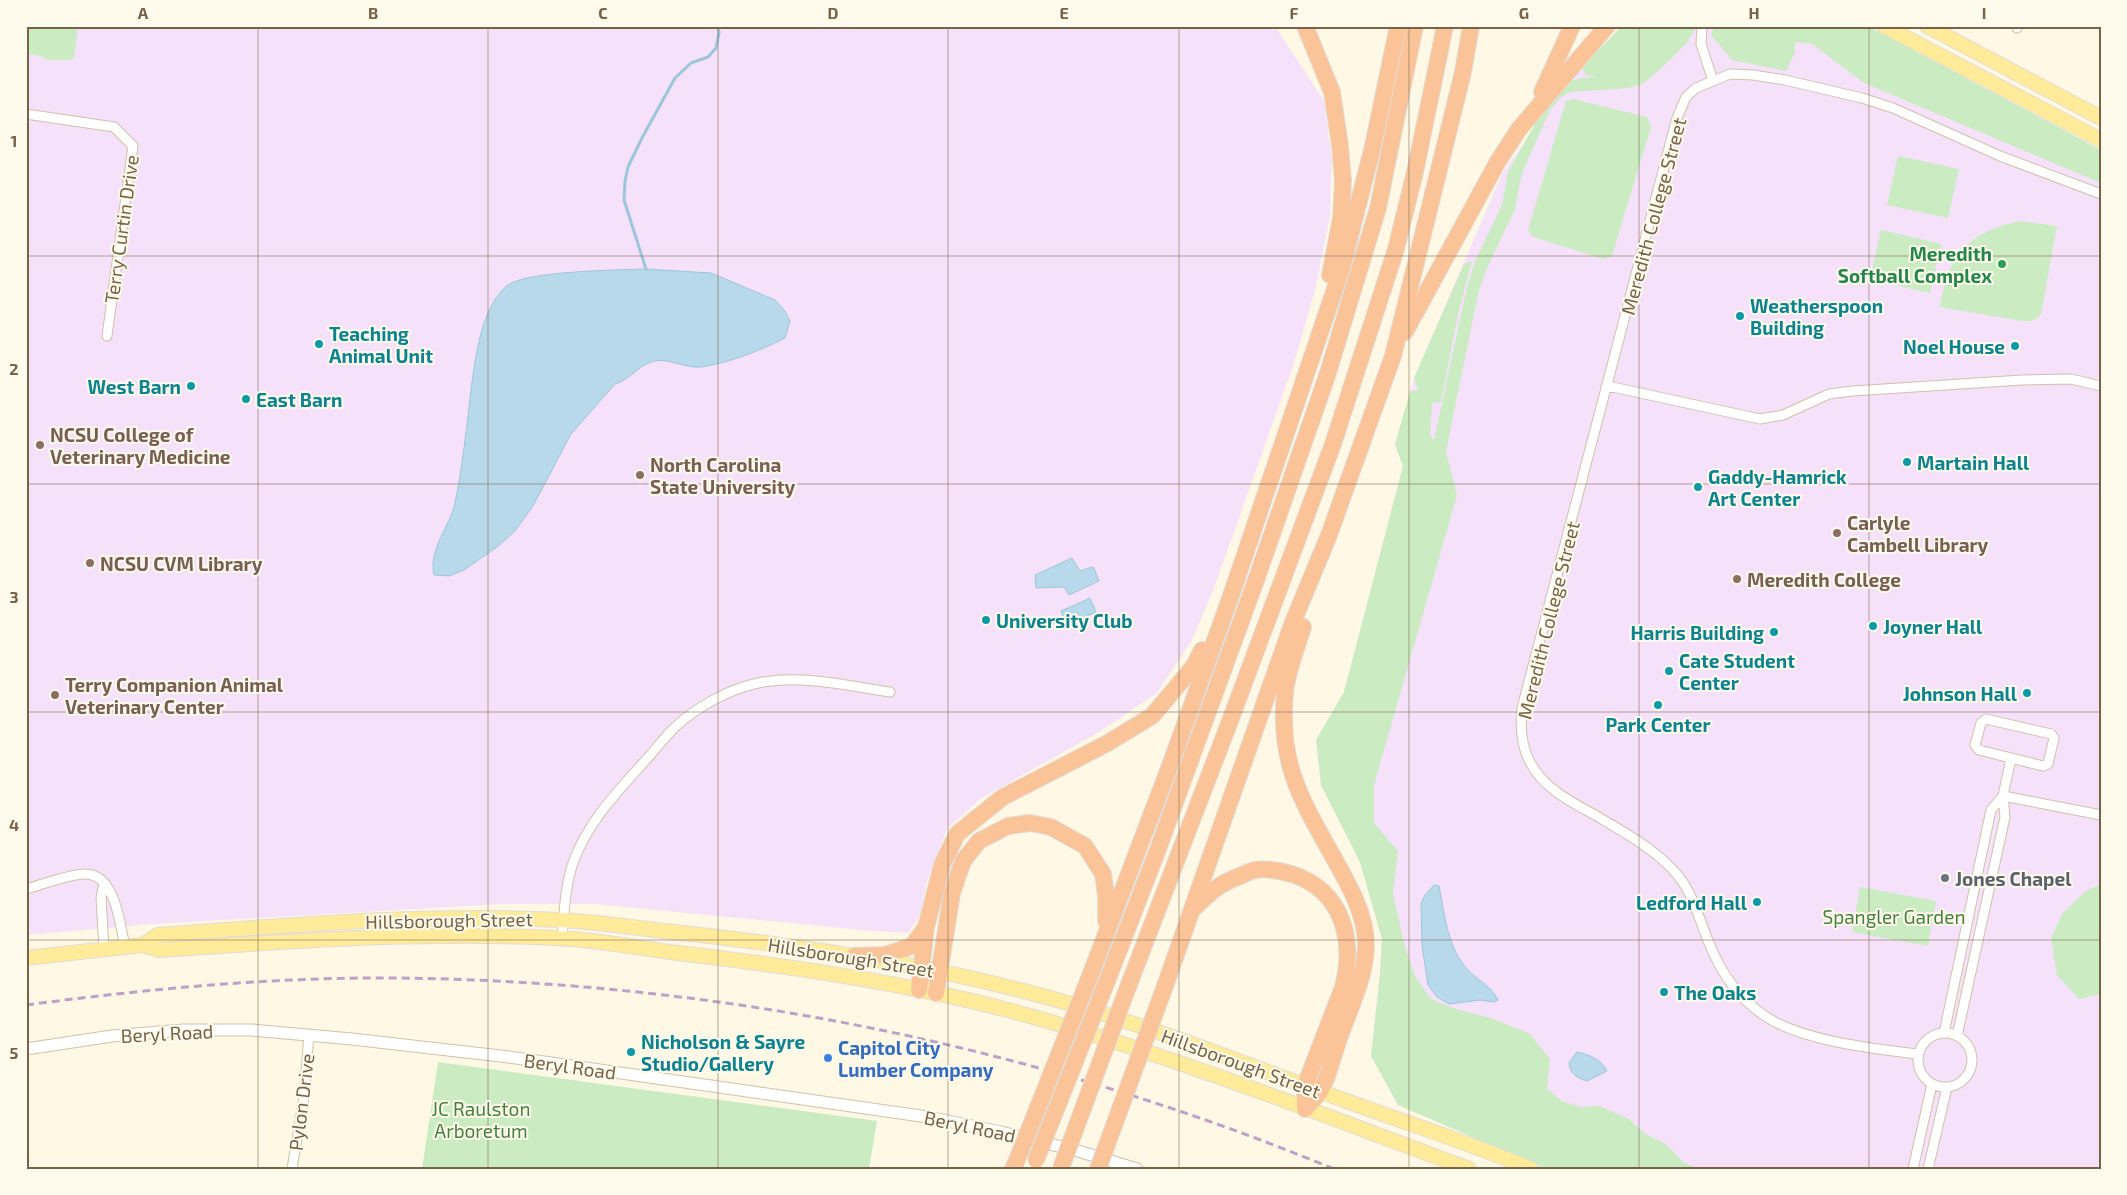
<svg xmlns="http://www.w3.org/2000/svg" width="2127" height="1195" font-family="'Exo 2',sans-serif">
<rect width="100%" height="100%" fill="#fef8e4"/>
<path fill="#f5e1fa" d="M74,26H1275L1324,101L1332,162L1330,216L1315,290L1294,363L1214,588L1192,640L1156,694L1099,732L980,799L947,829L927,881L920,915L908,933L862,930L595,904H502L153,924L26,935V54L69,60Z
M1622,26H1868L2101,150V1169H1546L1398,1105L1371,1056L1380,974L1382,939L1360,862L1321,785L1316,740L1344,692L1403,466L1395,445L1414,378L1503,172L1581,68Z"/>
<path fill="#cbecc2" d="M26,26H78L74,57L72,60H47L40,56L26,54Z
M1622,26H1697L1687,43L1654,75L1642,84L1629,88L1571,92L1561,97L1550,110L1522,173L1515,209L1488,266L1479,290L1446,451L1457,495L1374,785V823L1398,851L1393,894L1404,943L1415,976L1431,999L1455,1009L1491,1018L1530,1034L1550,1059L1547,1089L1562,1101L1580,1107L1599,1106L1629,1119L1645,1134L1666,1144L1683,1162L1699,1169H1546L1398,1105L1371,1056L1380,974L1382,939L1360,862L1321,785L1316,740L1344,692L1403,466L1395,445L1410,391L1418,390L1414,378L1464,264L1472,261L1459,310L1441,402L1432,403L1430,435L1434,440L1467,287L1475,261L1502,205L1508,172L1536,122L1553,99L1570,81L1582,78L1597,77L1586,75L1581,68Z
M1714,26H1868L2101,150V183L1864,83L1812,44L1795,42V52L1786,71L1732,60L1711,35Z
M1573,99L1647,117L1651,127L1612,256L1603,259L1533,237L1528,230L1566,101Z
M1898,156L1959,169L1948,218L1887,205Z
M2020,221L2057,226L2041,314C2034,321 2031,322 2022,321L1940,307C1947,256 1970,231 2020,221Z
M1881,230L1941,244L1930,293L1870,279Z
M2101,885V994L2079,999L2057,975L2051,938L2062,914L2087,890Z
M1860,887L1936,901L1928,946L1852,932Z
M438,1062L877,1121L869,1169H422Z"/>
<path fill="#b7d9e9" stroke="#9dc6db" d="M646,269L711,273L775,300L785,311L790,321L785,338C760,351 728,363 701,367C685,369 666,356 651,362C637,367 629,380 615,384L571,434L533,506L515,531L497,547L464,570L449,576L434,575C428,549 450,527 455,503C460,480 463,456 466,432C472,393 474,310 508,285C527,271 618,270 646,269Z
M1072,558L1080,571L1092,567L1094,568L1099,581L1069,595L1064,587L1036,588L1035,575Z
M1090,598L1096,612L1067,625L1061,611Z
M1434,885L1439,886C1444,911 1447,943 1463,964C1473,978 1491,985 1498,1000L1494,1002L1480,1000L1449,1004L1437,997L1428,985L1422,945L1421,904L1425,895Z
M1577,1052C1590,1055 1601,1059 1607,1071L1587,1081C1577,1078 1570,1074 1569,1063Z"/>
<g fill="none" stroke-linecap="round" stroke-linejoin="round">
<path stroke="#9dc6db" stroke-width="3" d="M646,269L624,200L625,181L628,167L642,138L675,78L691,63L708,57L716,48L719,33L718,26"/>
<defs>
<path id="minor" d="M1702,26L1701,44L1713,81
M2017,28L2018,26
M26,114L114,127L133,146L107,336
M1608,386L1760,419L1783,415L1829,394L1853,391L2022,380L2071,379L2101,386
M1986,719L2051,734L2054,738L2048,764L2043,766L1979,750L1975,745L1981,723Z
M2003,796L2101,815
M104,883L101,898L104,949
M26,889C41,885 72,873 86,874C116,875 120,925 125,947
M562,938C564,914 565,886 573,863C587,823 617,792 645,761C655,750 664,738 675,727C697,707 729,689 758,683C801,674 848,686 890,692
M1944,1033L1991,810L2003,796
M1918 1060a27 27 0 1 1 54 0a27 27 0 1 1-54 0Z
M1957,1036L2005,817L2003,796L2011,758
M1918,1054C1875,1049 1802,1041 1765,1016C1738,998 1721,973 1709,943C1698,917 1693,890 1672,869C1650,846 1622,831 1595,815C1571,802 1544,788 1531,764C1521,747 1520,727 1522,708L1677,118L1686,97L1696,88L1730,74L1753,75L1785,80L1862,98L1893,108L2000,156L2101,194
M292,1169L304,1097L309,1034
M1913,1169L1932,1084
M1928,1169L1947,1087"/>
<path id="tertiary" d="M26,1049L112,1036L183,1030H252L352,1039L509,1057L928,1117L1001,1132L1078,1151L1137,1169"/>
<path id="primary" d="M1884,26L2101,140
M1927,26L2101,118
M143,945L158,935C292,925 427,913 561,920C599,922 636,928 674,932C800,946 928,964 1050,998C1144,1024 1234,1060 1325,1093C1393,1119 1464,1140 1531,1169
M26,958L143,945L160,950C292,941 425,931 558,938C598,940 638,948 678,953C796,967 915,984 1030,1016C1179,1058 1323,1115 1469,1169"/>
<path id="motorway" d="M1305,26L1332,92L1340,146L1343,181L1341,218L1330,275
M1542,92L1572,26
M1405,332L1497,163L1519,129L1607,26
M1303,627C1297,648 1287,671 1285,693C1278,764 1302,801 1335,860C1349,885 1366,915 1366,945C1366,975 1350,1008 1340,1036C1335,1050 1331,1065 1326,1079L1320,1092L1305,1109
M1194,908C1212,891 1217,885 1240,876C1245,874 1250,871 1255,870C1267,868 1281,871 1292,874C1343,891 1355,940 1343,987L1305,1086V1109
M854,956L885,955L912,946L926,927
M1090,976L1171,763L1233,590L1342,268L1373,146L1398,26
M1107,981L1157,852L1255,583L1327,376L1378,208L1415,26
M1165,986L1293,622L1329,535L1393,356L1463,72L1471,26
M1128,987L1230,721L1333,444L1396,249L1415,172L1445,26
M919,990L926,927L942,865L957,834L1003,797L1106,744L1152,716L1194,666L1202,650
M936,993L952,893L963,861L979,841L1008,826L1030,823L1051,827L1085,846L1103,874L1106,895V921
M1013,1169L1019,1155"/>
</defs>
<use href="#minor" stroke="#d0c1aa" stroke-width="11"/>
<use href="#tertiary" stroke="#d0c1aa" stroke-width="13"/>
<use href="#primary" stroke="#e1dcd7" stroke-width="16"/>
<use href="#motorway" stroke="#e1dcd7" stroke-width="18"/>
<use href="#minor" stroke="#fff" stroke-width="9"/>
<use href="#tertiary" stroke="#fff" stroke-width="11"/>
<use href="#primary" stroke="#ffeb9a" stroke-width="14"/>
<use href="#motorway" stroke="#fbc498" stroke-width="16"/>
<path stroke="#bda2c8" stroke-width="3" stroke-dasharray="8 5" stroke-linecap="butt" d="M26,1005C148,989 271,977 394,978C717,981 1036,1046 1334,1169"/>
<defs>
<path id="motorway-bridge" d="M1019,1155L1090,976
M1036,1160L1107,981
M1061,1168L1128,987
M1098,1169L1165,986"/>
</defs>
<use href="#motorway-bridge" stroke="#e1dcd7" stroke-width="18" stroke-linecap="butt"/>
<use href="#motorway-bridge" stroke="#fbc498" stroke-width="16"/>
</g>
<path fill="none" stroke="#786248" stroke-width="1" stroke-opacity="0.55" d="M258,26V1169M488,26V1169M718,26V1169M948,26V1169M1179,26V1169M1409,26V1169M1639,26V1169M1869,26V1169M26,256H2101M26,484H2101M26,712H2101M26,940H2101"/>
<circle fill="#2e9e5b" stroke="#fffbec" stroke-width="2" cx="2002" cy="264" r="5"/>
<g fill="#0f9aa8" stroke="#fffbec" stroke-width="2">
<circle cx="1740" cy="316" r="5"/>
<circle cx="319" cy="344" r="5"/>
<circle cx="2015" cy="346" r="5"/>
<circle cx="191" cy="386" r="5"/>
<circle cx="246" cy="399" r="5"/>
<circle cx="1907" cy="462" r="5"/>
<circle cx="1698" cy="487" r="5"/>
<circle cx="986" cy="620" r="5"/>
<circle cx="1873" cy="626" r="5"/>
<circle cx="1774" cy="632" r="5"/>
<circle cx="1669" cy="671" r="5"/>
<circle cx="2027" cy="693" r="5"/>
<circle cx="1658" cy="705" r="5"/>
<circle cx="1757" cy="902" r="5"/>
<circle cx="1664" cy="992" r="5"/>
<circle cx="631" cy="1052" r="5"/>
</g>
<g fill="#8d6e63" stroke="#fffbec" stroke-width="2">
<circle cx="40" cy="445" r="5"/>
<circle cx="640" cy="475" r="5"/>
<circle cx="1837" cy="533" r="5"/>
<circle cx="90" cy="563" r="5"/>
<circle cx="1737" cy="579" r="5"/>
<circle cx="55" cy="695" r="5"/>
</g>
<circle fill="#6b7280" stroke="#fffbec" stroke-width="2" cx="1945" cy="878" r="5"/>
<circle fill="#3f7fe0" stroke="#fffbec" stroke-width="2" cx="828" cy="1058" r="5"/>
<g text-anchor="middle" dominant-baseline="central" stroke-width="4" stroke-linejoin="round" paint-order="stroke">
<g font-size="19" fill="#786248" stroke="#fffbec">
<text transform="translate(1653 216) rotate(-75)">Meredith College Street</text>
<text transform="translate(121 229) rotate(-82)">Terry Curtin Drive</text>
<text transform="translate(1548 620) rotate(-76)">Meredith College Street</text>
<text transform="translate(449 920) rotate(-1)">Hillsborough Street</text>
<text transform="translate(851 957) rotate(9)">Hillsborough Street</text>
<text transform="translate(167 1033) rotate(-3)">Beryl Road</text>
<text transform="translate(1241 1063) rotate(20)">Hillsborough Street</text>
<text transform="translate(570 1066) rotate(8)">Beryl Road</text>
<text transform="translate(301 1102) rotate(-83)">Pylon Drive</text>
<text transform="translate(970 1126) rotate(12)">Beryl Road</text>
</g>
<g font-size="19" font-weight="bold" fill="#27864d" stroke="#fffbec" text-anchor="end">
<text x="1992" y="253">Meredith<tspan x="1992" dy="22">Softball Complex</tspan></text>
</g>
<g font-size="19" font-weight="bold" fill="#0d838f" stroke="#fffbec" text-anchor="start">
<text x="1750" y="305">Weatherspoon<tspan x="1750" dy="22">Building</tspan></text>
<text x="329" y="333">Teaching<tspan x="329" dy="22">Animal Unit</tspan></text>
<text x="2005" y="346" text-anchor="end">Noel House</text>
<text x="181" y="386" text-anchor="end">West Barn</text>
<text x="256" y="399">East Barn</text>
<text x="1917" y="462">Martain Hall</text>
<text x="1708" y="476">Gaddy-Hamrick<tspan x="1708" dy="22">Art Center</tspan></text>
<text x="996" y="620">University Club</text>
<text x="1883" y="626">Joyner Hall</text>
<text x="1764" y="632" text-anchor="end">Harris Building</text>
<text x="1679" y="660">Cate Student<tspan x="1679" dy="22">Center</tspan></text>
<text x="2017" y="693" text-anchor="end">Johnson Hall</text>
<text x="1658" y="724" text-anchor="middle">Park Center</text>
<text x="1747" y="902" text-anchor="end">Ledford Hall</text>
<text x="1674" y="992">The Oaks</text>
<text x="641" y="1041">Nicholson &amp; Sayre<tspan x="641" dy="22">Studio/Gallery</tspan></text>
</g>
<g font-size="19" font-weight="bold" fill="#785e54" stroke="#fffbec" text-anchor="start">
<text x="50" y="434">NCSU College of<tspan x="50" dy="22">Veterinary Medicine</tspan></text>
<text x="650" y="464">North Carolina<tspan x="650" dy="22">State University</tspan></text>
<text x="1847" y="522">Carlyle<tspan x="1847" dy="22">Cambell Library</tspan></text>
<text x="100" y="563">NCSU CVM Library</text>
<text x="1747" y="579">Meredith College</text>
<text x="65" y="684">Terry Companion Animal<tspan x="65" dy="22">Veterinary Center</tspan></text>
</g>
<g font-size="19" font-weight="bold" fill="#5b616d" stroke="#fffbec" text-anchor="start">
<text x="1955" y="878">Jones Chapel</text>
</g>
<g font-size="19" fill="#467f3f" stroke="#fffbec">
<text x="1894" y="916">Spangler Garden</text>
<text x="481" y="1108">JC Raulston<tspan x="481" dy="22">Arboretum</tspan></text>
</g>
<g font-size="19" font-weight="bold" fill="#366cbe" stroke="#fffbec" text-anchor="start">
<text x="838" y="1047">Capitol City<tspan x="838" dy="22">Lumber Company</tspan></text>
</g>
</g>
<rect width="2127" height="1195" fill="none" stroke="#fffbec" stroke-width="55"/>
<rect x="28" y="28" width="2072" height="1140" fill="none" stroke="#786248" stroke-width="2"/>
<g font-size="16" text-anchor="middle" font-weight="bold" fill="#786248">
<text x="143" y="19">A</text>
<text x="373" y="19">B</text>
<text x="603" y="19">C</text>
<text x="833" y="19">D</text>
<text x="1064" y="19">E</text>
<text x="1294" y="19">F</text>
<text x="1524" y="19">G</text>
<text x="1754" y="19">H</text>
<text x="1984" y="19">I</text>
<text x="14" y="147">1</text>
<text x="14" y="375">2</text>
<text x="14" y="603">3</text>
<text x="14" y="831">4</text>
<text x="14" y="1059">5</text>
</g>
</svg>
